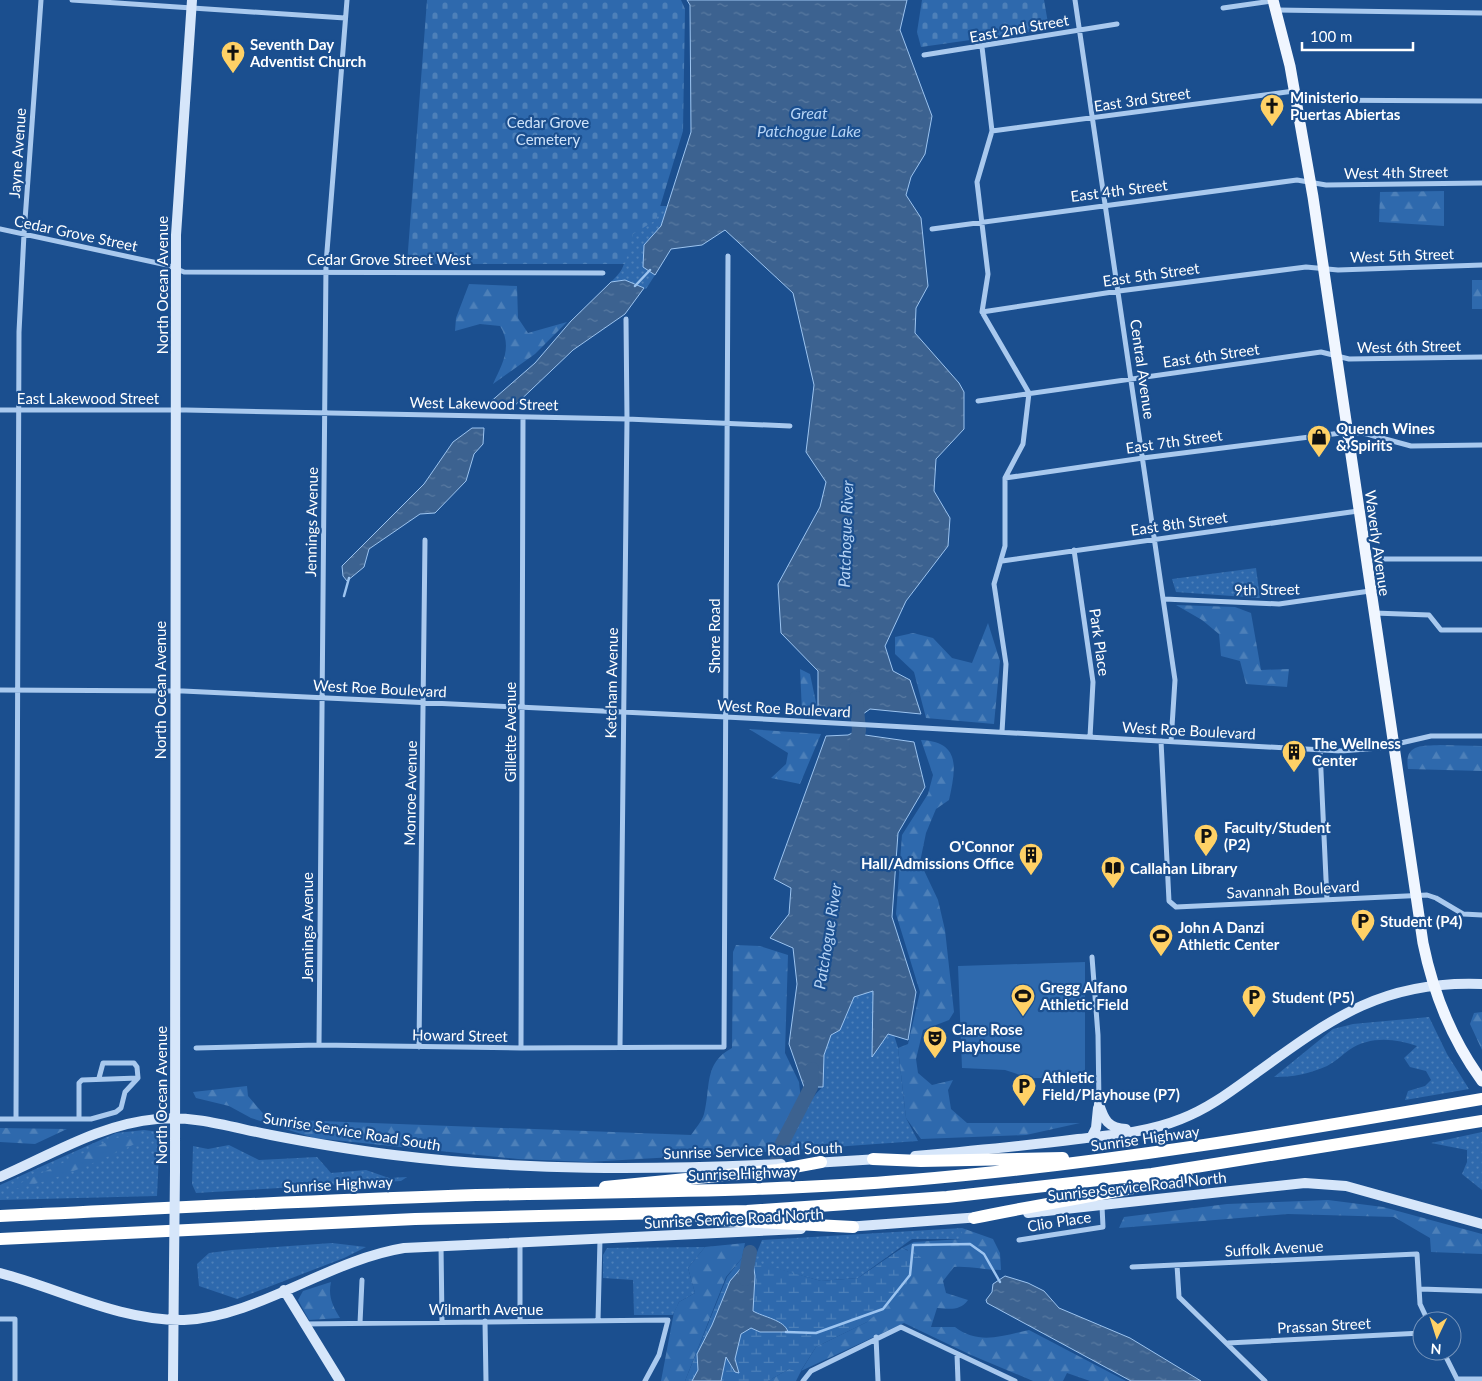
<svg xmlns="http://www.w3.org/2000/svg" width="1482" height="1381" font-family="Lato,sans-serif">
<defs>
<pattern id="grass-dots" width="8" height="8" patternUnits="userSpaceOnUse" patternTransform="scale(1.25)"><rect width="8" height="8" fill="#2e69ad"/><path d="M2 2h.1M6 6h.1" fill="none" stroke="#4d80b9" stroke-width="1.8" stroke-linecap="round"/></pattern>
<pattern id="forest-firs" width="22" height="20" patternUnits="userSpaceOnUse" patternTransform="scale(1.25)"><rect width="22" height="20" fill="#2e69ad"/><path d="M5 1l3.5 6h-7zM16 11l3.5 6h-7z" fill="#4d80b9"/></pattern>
<pattern id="wetland-marsh" width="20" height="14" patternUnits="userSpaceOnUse" patternTransform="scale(1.25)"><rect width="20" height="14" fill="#2e69ad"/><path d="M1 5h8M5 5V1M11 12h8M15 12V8" fill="none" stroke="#4d80b9"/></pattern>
<pattern id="cemetery-stones" width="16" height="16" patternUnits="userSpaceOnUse" patternTransform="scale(1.25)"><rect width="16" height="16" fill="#2e69ad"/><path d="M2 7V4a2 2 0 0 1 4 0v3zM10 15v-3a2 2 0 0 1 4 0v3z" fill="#4d80b9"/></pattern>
<pattern id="water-ripples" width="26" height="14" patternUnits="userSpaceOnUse" patternTransform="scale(1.25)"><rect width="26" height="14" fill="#3c6290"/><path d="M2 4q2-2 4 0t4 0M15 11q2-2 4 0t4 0" fill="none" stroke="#597aa1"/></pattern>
</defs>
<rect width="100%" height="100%" fill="#1b4f8f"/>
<path fill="url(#grass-dots)" d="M658,206H667L661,226L644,245L643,267L655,275L646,289L625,280L611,282C625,268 626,264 624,244Z
M1256,568L1260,598L1176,592L1172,579Z
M873,991L872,1056L888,1034L894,1035L898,1048L906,1118L918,1141L778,1151C788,1137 812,1094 823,1087L824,1055L831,1035L840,1030L854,997Z
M1429,1017L1447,1054L1469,1089L1405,1100L1408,1091L1425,1086L1431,1080L1426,1071L1410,1067L1404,1058L1417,1046C1395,1038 1369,1036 1349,1050C1342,1055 1335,1062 1327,1066C1309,1074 1293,1077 1274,1077L1333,1029L1353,1024Z
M144,1130L160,1132L157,1196L0,1200V1185L116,1133Z
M1482,1132V1190L1462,1174L1467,1162V1150L1431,1143Z
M229,1145L259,1160L317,1157L331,1173L366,1170L389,1178L407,1177L401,1181L196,1193L192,1184L193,1146L208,1149Z
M962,1228L963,1239H912L858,1278L821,1281L753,1262L762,1240Z
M332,1243L366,1247L344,1258L237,1299L199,1286L197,1264L209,1253L232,1250Z
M705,1247L688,1268L695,1293L679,1302L673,1315H634L633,1280L603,1278V1255L607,1248Z"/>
<path fill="url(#forest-firs)" d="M1444,191V226L1379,222L1380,192Z
M1472,280H1482V309H1472Z
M469,284L517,286L518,318L528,333L567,322L535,354L493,384C502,364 513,347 500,326L480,324L455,331L456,318Z
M1176,605L1235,607L1251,613L1261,670L1289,669L1287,687L1246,684L1240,661L1221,656L1219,634L1202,620Z
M988,623L1000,661L994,724L926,718L914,672L895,654V637L913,633L933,638L952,658L972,663Z
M800,669L810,674L818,712H802Z
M749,729L821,734L800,784L771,778L786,764L788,753Z
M921,740C961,742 956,768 949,800L936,809L926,833L920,862L938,900L945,930L954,1012L949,1020L923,1030L916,1059L918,1073L932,1085L953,1080L948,1090L951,1109L967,1123H1080L1026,1135L921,1139L906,1118L898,1048L908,1044L920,992L896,914L902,835L928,794L933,775Z
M1440,745L1482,746V771L1408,769C1404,744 1421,746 1440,745Z
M736,945L760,946L788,955L785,1053L799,1082L801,1100L785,1126L778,1151L588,1162L518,1159L314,1138L251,1118L229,1106L196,1098L193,1092L247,1086L248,1096L268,1119L691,1135C695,1129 702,1121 704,1114C711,1088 703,1063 732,1048L733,952Z
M1482,1012V1050L1470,1024L1474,1013Z
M0,1128L67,1129L35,1144L0,1142Z
M144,1135L147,1138C104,1159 52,1183 4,1191L115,1138Z
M1328,1200L1383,1207L1482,1234V1254L1431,1252L1430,1238L1394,1217L1288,1214L1119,1228L1124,1217L1227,1204Z
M962,1228L993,1239L1000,1253L1001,1270C984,1270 970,1266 954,1267L943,1281L946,1293L968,1300C960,1311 950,1309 937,1308L931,1327H955C978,1345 1002,1336 1029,1330L1126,1381H1090L1067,1373L1063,1381H1033L971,1355L904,1323L801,1371L796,1381H768L789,1369L801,1371L816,1347L867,1322L908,1250L902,1248L914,1242L962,1239Z
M745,1243L742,1258L726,1277L685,1381H661L674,1312L679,1302L695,1293L688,1268L705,1247Z
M331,1282C328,1296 332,1305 340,1318L309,1320L298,1300L303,1291Z"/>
<path fill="url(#wetland-marsh)" d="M902,1248L921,1257L901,1294L867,1322L816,1347L800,1372L789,1369L768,1381H685L727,1277L742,1258L821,1281L858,1278Z"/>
<path fill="url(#cemetery-stones)" d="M427,0H681L685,9L683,131L656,220L633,234L625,264H407Z
M922,0H1044L1049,29L921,47L917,32Z"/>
<path fill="#2e69ad" d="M1085,962V1070L1073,1078H1029L1005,1070L962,1068L958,966Z"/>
<path fill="url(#water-ripples)" stroke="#9cc4f0" d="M687,0H907L900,30L932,116L925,154L911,177L906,195L921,218L928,286L916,308L915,333L959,383L964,392V429L936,459L934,491L950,518L948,546L906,601L885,646L893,671L910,680L921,714L870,709L859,717L850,710L818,708V671L781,633L778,584L820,507L826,482L806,452L814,385L793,293L725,230L702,245L671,249L655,275L643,267L644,245L661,226L691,132L690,5Z
M625,280L644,288L625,314L573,350L511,409H488V404L535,363L571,321L611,282Z
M472,428H484L483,444L474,454L466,481L435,513L420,514L369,549L364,567L347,581L343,576L342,566L424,484L453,442Z
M859,730L865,735L914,742L925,787L898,833L892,917L916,992L908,1040L888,1034L872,1057L873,991L854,997L840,1030L831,1035L824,1055L823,1087H804L789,1044L797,984L793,948L770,938L789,914L791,888L774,879L826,736L848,735Z
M748,1260L753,1262L755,1276L753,1311C763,1317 785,1320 788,1332H760L751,1328L741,1334L735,1359L739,1373L735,1372L726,1357L721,1381H692L698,1370L697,1354L712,1325L730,1281Z
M1005,1276L1028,1283L1044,1291L1059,1308L1130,1338L1201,1381H1131L987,1303L986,1300L992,1292L993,1284Z"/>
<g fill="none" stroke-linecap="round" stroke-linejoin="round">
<path stroke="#9cc4f0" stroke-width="2.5" d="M635,286L650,270
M344,596L349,578
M786,1332L816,1333L883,1309L910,1275L913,1245L970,1244L984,1254L1000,1282"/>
<path stroke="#3c6290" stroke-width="14" d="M856,748L859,730L856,698
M776,1155L811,1087L812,1069
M745,1279L750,1252"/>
<path stroke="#a9c9ee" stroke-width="5" d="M72,0L345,18
M1075,0L1175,680L1171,742
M1223,8L1272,1
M1276,10L1482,13
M982,47L992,131L977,182L988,274L982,312L1029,393L1023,444L1005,478V546L994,584L1006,664L1002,732
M924,55L1117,24
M1297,100L1482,101
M992,131L1294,91
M0,229L167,265L184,272L603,273
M932,229L1297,180L1326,185L1482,183
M982,312L1119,291L1306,267L1338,270L1482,265
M978,401L1321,352L1349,359L1482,357
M0,410H186L627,419L790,426
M1005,478L1143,458L1341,433H1363L1411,446L1482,445
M1074,550L1093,682L1090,737
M1366,559H1482
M1002,561L1358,511
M1164,599L1279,604L1370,591
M1374,613L1429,615L1441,630H1482
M0,690L183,691L726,717L1341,751L1379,748L1431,736H1482
M1161,741L1169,901L1176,907L1427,895L1436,898L1463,914L1482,915
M1320,750L1327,900
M1092,957L1098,1035L1099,1104
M319,1045L326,264L347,0
M419,1047L425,540
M620,1047L627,419L626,319
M196,1048L319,1045L521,1048L724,1047L728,256
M521,1048L523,417
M0,1119H91L116,1112L121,1108L125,1092L138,1078L137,1067L134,1063H103L99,1078
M16,1119L19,332L24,234L41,0
M79,1119V1083L82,1080L138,1078
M1019,1240L1103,1227L1102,1206
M441,1245L442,1322
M1177,1265L1179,1297L1265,1381
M1132,1267L1417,1254L1420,1304L1428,1321
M1420,1289L1482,1291
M0,1319H15V1381
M485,1321L486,1381
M520,1321V1242
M598,1321L600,1239
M360,1323L362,1280
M304,1324L668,1320L659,1355L645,1381
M876,1337L878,1381
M1228,1343L1422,1333
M1443,1351L1458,1381
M957,1354L958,1381
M1457,1379H1482
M803,1381L811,1371L901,1327L1015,1381"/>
<path stroke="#d6e6fa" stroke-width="10" d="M1099,1104C1104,1120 1108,1128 1126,1129
M1091,1138L1096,1128L1098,1108
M915,1156C970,1151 1024,1146 1078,1139C1113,1135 1149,1132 1181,1119C1210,1108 1234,1089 1259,1071C1333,1017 1385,980 1482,984
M813,1163L879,1159
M175,1171L176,235L192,0
M0,1177C51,1155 100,1124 157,1119C195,1115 234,1128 271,1135C312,1143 353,1150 394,1155C523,1171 652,1170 781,1164
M1028,1213L1305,1183L1346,1186L1482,1224
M846,1227L981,1217
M0,1273C61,1289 119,1321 184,1320C257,1317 329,1260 404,1248L801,1229
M284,1290L340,1381
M173,1381L174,1267"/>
<path stroke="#f0f6ff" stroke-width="11" d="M1273,0L1290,66L1313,197L1423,943C1433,992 1452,1040 1482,1081"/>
<path stroke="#fff" stroke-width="12" d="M873,1159L921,1161L1063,1158
M605,1187L778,1170L821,1162
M0,1216C149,1209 299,1201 448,1196C603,1191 758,1193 912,1180C1104,1164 1292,1132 1482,1099
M974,1218C1045,1203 1117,1193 1187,1177
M701,1219L853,1227
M0,1239L415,1219L747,1211L947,1197L1152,1174L1482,1121"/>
<path stroke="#d6e6fa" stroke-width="10" d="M174,1267L175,1171"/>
</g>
<defs>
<symbol id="church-pin" viewBox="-11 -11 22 30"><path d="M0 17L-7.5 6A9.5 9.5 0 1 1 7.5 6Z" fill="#ffd166" stroke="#1b4f8f"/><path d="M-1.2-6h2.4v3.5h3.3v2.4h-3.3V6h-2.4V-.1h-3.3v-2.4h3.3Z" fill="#111"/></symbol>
<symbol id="shop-pin" viewBox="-11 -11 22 30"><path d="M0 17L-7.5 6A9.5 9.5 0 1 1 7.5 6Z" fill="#ffd166" stroke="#1b4f8f"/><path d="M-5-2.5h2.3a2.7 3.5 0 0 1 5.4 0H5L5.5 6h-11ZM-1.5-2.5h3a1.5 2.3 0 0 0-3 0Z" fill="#111"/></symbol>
<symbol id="building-pin" viewBox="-11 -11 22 30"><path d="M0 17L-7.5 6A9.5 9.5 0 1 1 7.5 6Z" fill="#ffd166" stroke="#1b4f8f"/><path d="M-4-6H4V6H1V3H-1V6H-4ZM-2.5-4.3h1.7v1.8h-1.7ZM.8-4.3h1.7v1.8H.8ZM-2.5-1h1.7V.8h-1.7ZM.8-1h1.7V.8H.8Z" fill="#111"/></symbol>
<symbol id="parking-pin" viewBox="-11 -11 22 30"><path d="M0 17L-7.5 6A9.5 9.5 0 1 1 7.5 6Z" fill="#ffd166" stroke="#1b4f8f"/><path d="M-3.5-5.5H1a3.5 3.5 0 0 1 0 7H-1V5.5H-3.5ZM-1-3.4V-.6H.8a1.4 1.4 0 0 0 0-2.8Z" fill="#111"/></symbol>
<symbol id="library-pin" viewBox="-11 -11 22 30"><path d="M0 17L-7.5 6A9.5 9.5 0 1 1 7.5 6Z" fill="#ffd166" stroke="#1b4f8f"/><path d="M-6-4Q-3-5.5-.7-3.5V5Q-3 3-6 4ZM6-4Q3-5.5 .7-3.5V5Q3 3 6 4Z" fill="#111"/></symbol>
<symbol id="stadium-pin" viewBox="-11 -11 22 30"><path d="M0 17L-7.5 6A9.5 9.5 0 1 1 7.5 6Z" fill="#ffd166" stroke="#1b4f8f"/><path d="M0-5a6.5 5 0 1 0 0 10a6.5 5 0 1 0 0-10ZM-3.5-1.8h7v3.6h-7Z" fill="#111"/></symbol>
<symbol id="theatre-pin" viewBox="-11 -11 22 30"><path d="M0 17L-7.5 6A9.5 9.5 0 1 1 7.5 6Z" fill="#ffd166" stroke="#1b4f8f"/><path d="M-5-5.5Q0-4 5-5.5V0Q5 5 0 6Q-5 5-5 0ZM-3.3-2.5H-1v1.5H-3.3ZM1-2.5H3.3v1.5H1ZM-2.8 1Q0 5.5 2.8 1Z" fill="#111"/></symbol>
</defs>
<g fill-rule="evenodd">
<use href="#church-pin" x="219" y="39" width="28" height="38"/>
<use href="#church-pin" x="1258" y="92" width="28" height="38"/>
<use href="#shop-pin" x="1305" y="423" width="28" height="38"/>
<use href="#building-pin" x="1280" y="738" width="28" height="38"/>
<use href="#parking-pin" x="1192" y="822" width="28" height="38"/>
<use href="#building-pin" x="1017" y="841" width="28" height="38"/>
<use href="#library-pin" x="1099" y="854" width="28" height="38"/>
<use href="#parking-pin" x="1349" y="907" width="28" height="38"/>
<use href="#stadium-pin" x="1147" y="922" width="28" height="38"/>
<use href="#stadium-pin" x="1009" y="982" width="28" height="38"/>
<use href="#parking-pin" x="1240" y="983" width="28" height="38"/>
<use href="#theatre-pin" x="921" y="1024" width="28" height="38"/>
<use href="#parking-pin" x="1010" y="1072" width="28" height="38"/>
</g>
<g text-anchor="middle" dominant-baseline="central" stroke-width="4.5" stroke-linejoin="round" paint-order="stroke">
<g font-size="15" fill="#fff" stroke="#1b4f8f">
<text transform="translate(1019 28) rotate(-10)">East 2nd Street</text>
<text transform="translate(1142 99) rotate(-8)">East 3rd Street</text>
<text transform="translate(17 153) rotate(-86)">Jayne Avenue</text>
<text transform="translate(1396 172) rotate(-1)">West 4th Street</text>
<text transform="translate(1119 190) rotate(-7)">East 4th Street</text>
<text transform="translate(76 233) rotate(12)">Cedar Grove Street</text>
<text transform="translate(1402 255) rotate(-2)">West 5th Street</text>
<text x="389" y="259">Cedar Grove Street West</text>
<text transform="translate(1151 274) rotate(-8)">East 5th Street</text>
<text transform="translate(162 285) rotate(-90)">North Ocean Avenue</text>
<text transform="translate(1409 346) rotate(-1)">West 6th Street</text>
<text transform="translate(1211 355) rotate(-8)">East 6th Street</text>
<text transform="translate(1143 369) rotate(82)">Central Avenue</text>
<text x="88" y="398">East Lakewood Street</text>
<text transform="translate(484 403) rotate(1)">West Lakewood Street</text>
<text transform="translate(1174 441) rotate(-8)">East 7th Street</text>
<text transform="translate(311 522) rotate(-89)">Jennings Avenue</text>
<text transform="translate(1179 523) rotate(-8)">East 8th Street</text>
<text transform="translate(1378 543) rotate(82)">Waverly Avenue</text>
<text transform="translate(1267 589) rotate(-1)">9th Street</text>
<text transform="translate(714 636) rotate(-90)">Shore Road</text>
<text transform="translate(1100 642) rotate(82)">Park Place</text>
<text transform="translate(611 683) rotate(-89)">Ketcham Avenue</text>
<text transform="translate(380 688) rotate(3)">West Roe Boulevard</text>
<text transform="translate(160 690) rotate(-90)">North Ocean Avenue</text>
<text transform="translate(784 708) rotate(3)">West Roe Boulevard</text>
<text transform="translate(1189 730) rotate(3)">West Roe Boulevard</text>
<text transform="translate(510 732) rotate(-90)">Gillette Avenue</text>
<text transform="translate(410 793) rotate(-89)">Monroe Avenue</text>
<text transform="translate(1293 889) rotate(-3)">Savannah Boulevard</text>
<text transform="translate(307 927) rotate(-90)">Jennings Avenue</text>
<text transform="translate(460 1035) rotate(1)">Howard Street</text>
<text transform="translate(161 1095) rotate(-90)">North Ocean Avenue</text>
<text transform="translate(352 1131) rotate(9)">Sunrise Service Road South</text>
<text transform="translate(1145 1138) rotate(-8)">Sunrise Highway</text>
<text transform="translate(753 1150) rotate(-2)">Sunrise Service Road South</text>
<text transform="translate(743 1173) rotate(-2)">Sunrise Highway</text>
<text transform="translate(338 1184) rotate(-3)">Sunrise Highway</text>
<text transform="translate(1137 1186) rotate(-6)">Sunrise Service Road North</text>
<text transform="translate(734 1218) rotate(-3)">Sunrise Service Road North</text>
<text transform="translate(1059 1221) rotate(-9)">Clio Place</text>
<text transform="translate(1274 1248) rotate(-3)">Suffolk Avenue</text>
<text x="486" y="1309">Wilmarth Avenue</text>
<text transform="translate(1324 1325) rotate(-3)">Prassan Street</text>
</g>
<g font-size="15" font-weight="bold" fill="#fff" stroke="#1b4f8f" text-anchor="start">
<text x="250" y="44">Seventh Day<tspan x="250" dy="17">Adventist Church</tspan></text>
<text x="1290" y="97">Ministerio<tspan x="1290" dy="17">Puertas Abiertas</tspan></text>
<text x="1336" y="428">Quench Wines<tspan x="1336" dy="17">&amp; Spirits</tspan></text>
<text x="1312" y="743">The Wellness<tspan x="1312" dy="17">Center</tspan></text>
<text x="1224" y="827">Faculty/Student<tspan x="1224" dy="17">(P2)</tspan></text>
<text x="1014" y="846" text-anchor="end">O'Connor<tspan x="1014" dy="17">Hall/Admissions Office</tspan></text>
<text x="1130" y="868">Callahan Library</text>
<text x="1380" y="921">Student (P4)</text>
<text x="1178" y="927">John A Danzi<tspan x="1178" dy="17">Athletic Center</tspan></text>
<text x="1040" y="987">Gregg Alfano<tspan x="1040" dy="17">Athletic Field</tspan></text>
<text x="1272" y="997">Student (P5)</text>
<text x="952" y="1029">Clare Rose<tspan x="952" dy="17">Playhouse</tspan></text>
<text x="1042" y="1077">Athletic<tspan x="1042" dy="17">Field/Playhouse (P7)</tspan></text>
</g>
<g font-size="15" fill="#cfe3fa" stroke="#1b4f8f">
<text x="548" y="122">Cedar Grove<tspan x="548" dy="17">Cemetery</tspan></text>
</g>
<g font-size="16" font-style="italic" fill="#b5d3f5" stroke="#1b4f8f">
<text x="809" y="112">Great<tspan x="809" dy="18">Patchogue Lake</tspan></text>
<text transform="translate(845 534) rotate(-88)">Patchogue River</text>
<text transform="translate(827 936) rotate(-81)">Patchogue River</text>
</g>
</g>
<g transform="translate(1437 1336) rotate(184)"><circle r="24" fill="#1b4f8f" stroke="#7695bc"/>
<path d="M0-4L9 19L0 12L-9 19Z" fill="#ffd166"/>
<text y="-8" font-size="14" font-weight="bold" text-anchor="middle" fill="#ffffff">N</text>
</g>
<path d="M1302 42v8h111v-8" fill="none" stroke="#ffffff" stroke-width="2.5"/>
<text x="1310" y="42" font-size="15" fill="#ffffff" stroke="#1b4f8f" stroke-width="4" paint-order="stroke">100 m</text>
</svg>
